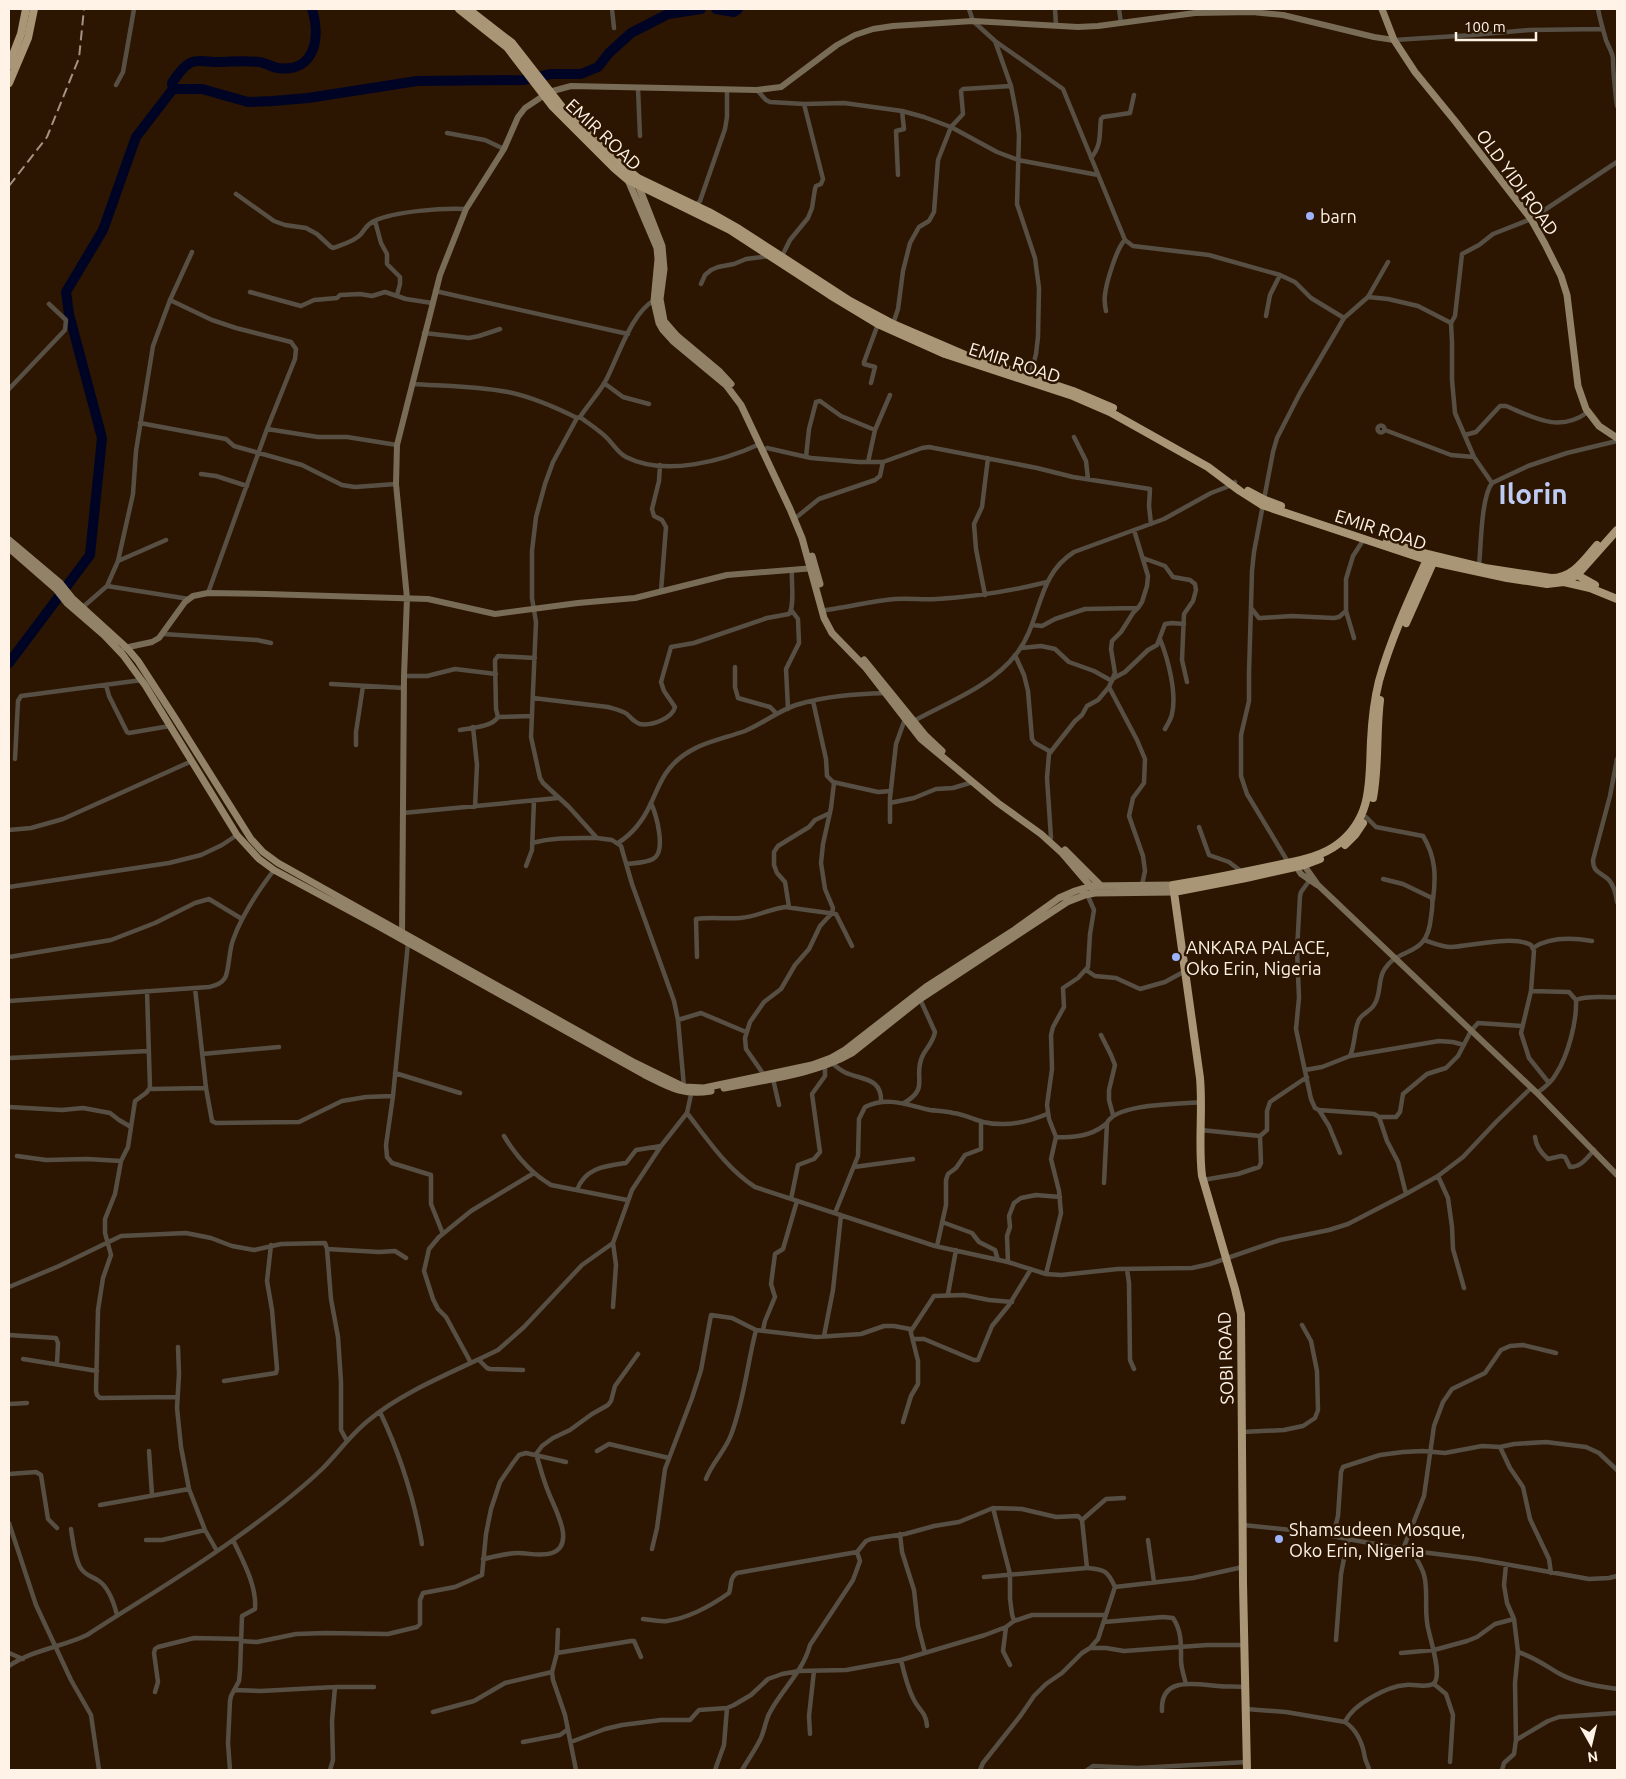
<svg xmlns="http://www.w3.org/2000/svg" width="1626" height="1779" font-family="Ubuntu,sans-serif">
<rect width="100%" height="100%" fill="#2c1601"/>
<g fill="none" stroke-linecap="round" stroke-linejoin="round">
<path stroke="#000424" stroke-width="10" d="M716,9L734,12L738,9
M173,89H202L248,102L273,101L308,98L417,81L523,80L551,74H581L598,67L609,53L631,33L668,14L701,9
M9,663L90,555L102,438L69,314L66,292L103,230L136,137L173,89L172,83C177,76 182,67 190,63C198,59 208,62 217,62C231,62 245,60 259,62C266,63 272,67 278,68C315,73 321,37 312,9"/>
<path stroke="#574f43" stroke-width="4.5" d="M612,9L614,28
M969,9L973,21L995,41L1011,86L1017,117L1019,135L1017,204L1035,258L1039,288L1038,337L1036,354L1030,377
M1055,9L1056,25
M1119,9L1121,23
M1598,9C1600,19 1603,30 1606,40C1608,46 1613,53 1613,59C1613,74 1615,90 1617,106
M1394,40L1473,35L1530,30L1602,29
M995,41L1063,89L1125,240L1133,246L1209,255L1280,275L1295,282L1311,298L1344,318
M116,85L123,72L134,9
M638,88L640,136
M757,90L766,100L770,102L804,104L844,103L902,111L924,117L951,127L997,152L1018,160L1098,175
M447,133L485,140L504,149
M1091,158C1102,145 1099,134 1101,119L1103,117L1130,113L1134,95
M898,175L896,131L904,129L902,111
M236,194L274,221L285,225L306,228L317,234L331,247L333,248C341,245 356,241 361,234C366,228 366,225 374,221C396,211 442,208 466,209
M695,206L700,201L725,129L727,117V90
M375,221L381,243L387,254V264L400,277V284L397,295
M782,256L790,240L808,218L812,208L815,189L816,186L821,184L823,179L804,104
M701,284L705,275L711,270L718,267L734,264L746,259L769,256
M435,291L628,334
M250,292L301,306L314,300L337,298L340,295L360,294L372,296L385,292L406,299L432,303
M1368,297L1388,299L1418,306L1451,323L1452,342V380L1455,413L1474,457L1492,483
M170,300L212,320L236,328L291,342L296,349L295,359L267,429L208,593
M655,300C631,312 618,358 605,382C598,394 588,405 580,417L577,418L553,462L545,484L536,517L532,551V598L536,622L531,737L540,778L543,783L569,807L597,838L612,840L621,846L632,884L674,1001L678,1020L684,1087
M1106,311C1105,306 1104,300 1105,295C1106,283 1117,247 1125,240
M1266,316L1270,295L1280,275
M1451,323L1455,316L1462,254L1479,245L1493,234L1531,219L1617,162
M893,324L898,309L903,271L910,243L919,227L929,221L934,212L938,160L951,127L963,114L961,91L963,89L1011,86
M424,333L469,338L479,336L500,329
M604,383L623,397L649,404
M871,383L875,367L864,364V362L878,324
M412,384C444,386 476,386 508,392C532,397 555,407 577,418
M9,389L65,330L66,320L49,304
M580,417C589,424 599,430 607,438C614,445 618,453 626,457C665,477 723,461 760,444
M140,423L226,439L234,446L302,465L342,485L355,487L396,484
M1377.5 429a3.5 3.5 0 1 1 7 0a3.5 3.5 0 1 1-7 0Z
M267,429L318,437H347L397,445
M1385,430L1451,455L1474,457
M1465,435L1476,432L1500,406H1506C1535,418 1559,433 1588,412
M1074,437L1086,461L1088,479
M767,448L811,458L859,462H883L922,448L929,447L1037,468L1073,477L1150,489L1149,506L1151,524
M806,457L809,429L816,402L820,401L841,416L875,430
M868,462L875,430L890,395
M660,465L659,481L652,509L654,516L662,520L666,527L661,591
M201,474L216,476L247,486
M798,516L819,499L875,480L880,476L883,462
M1143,558L1165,566L1173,577L1190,580L1195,584L1196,590L1193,601L1184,614L1182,660L1187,682
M118,561L133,494L136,451L153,346L170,300L192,252
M1479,566C1481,547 1481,497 1492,483L1528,466L1567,453L1617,441
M107,586L118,561L166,540
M985,595L976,549L974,524L982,507L988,458
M83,607L107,586L189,599
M1251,608L1259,618H1261L1291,616L1334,618L1339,617L1346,611
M826,610C849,607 872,601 895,599C909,598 923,600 937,599C974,597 1011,591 1047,582
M1032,625L1042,626L1055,619L1085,609L1138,608
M163,634L257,640L271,643
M1354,638L1346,611V579L1353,556L1364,539
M1160,639C1168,659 1177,693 1172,714C1171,719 1168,724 1165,729
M1021,648L1041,646L1055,649L1069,662L1094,671L1112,681
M1015,655L1024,675L1028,691L1032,739L1035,743L1051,752
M735,667V687L738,698L770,707L777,714
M404,676H427L455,669L496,674
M1114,678L1125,672L1148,650L1157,645L1165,624L1172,623L1184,624
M331,684L404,688
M106,685L109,696L127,732L129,733L170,726
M1109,687L1137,740L1145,759L1144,783L1133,798L1129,816L1143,856L1145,871L1142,885
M533,698L608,707C615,709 621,710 627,714C631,718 634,722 640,724C651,726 672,719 675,707L664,691L661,682L671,647L694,643L767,618L789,614C795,606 791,581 792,570
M788,709L786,669L799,643L798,619L792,611
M532,716L498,717L496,709L495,660L498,656L535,658
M912,722C948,702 991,687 1017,653C1042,620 1036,576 1074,552L1164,519L1211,493L1232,485L1235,482
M473,727L477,765L475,807
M460,730C471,728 492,727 498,717
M356,745V732L363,686
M15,759L18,701L21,696L142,680
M1617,759L1610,796L1593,860C1593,873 1601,872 1609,880C1614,886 1616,894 1617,902
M833,782L878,792L891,791
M890,803L914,798L936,789L953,788L973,782
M403,813L558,798
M1366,817L1376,827L1423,836C1436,857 1436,877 1433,900
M890,822V798L896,744L905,719
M1199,827L1209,855L1229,862L1242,872
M9,830L31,828L63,819L192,761
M1051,838L1047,778L1049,754L1075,721L1082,715L1087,706L1098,700L1109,687L1115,673L1111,649L1112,641L1121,632L1133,613L1138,608L1142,602L1147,586L1148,576L1134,530
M532,843C554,837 575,838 597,838
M618,843C632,834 644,819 651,803C657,791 660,780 669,769C689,744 717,741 745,731C762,724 778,711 796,705C825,696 855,694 886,693
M1288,862L1247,794L1241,776V735L1249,701V673L1252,571L1254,552L1273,452L1277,438L1300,393L1337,330L1344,318L1368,297L1388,262
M626,864C634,863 646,863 653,859C667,852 656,814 651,803
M526,866L532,850L534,800
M1309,881L1301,892L1300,896L1297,950L1299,998L1296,1029L1311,1099L1315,1108L1319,1110L1374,1114L1379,1117L1387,1141L1398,1162L1406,1194
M9,887L169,863L201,855L222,845L237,835
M789,907L785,882L777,873L774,865V852L778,846L809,827L815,820L830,813
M1424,940C1433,943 1442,947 1451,947C1473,946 1512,935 1531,945L1534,951L1531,991L1521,1033L1529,1058L1549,1083
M408,943L393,1096L386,1145L387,1157L392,1163L431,1175V1204L443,1234
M1533,948C1549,937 1574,938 1592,941
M9,957L111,940L155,923L195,903L209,899L242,919
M697,957L696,919C711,917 725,919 740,918C756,917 770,909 785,907L836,914L852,946
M1086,970L1095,976L1116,978L1140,989L1165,982L1185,971
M195,988L206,1088L212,1121L216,1123L299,1122L342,1101L366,1097L393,1096
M147,991L150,1088L152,1089L206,1088
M1531,991L1569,992L1576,1000C1577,1021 1568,1056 1556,1074C1552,1082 1544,1088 1537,1093
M1576,1000C1588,995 1604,998 1617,997
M9,1001L209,987C216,985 221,984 225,978C229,971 229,950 233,940C242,915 258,891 274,870
M678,1020L701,1013L746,1032
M1101,1035L1111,1055L1115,1065L1109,1090V1100L1113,1115
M202,1054L279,1047
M1350,1056L1439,1041L1453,1042L1464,1045
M9,1058L148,1051
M832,1063C837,1067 842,1072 849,1074C865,1080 882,1079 881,1102
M1305,1070L1322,1067L1350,1056C1355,1045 1354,1032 1358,1022C1360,1014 1370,1012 1374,1005C1381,995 1378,982 1383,972C1398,944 1427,961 1431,917C1432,911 1433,904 1432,898L1403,884L1383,879
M395,1073L460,1093
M764,1075L746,1049L745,1038L750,1022L764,1002L781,989L795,965L809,949L820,926L832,913L833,908L825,889L821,863L823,844L831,808L834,783L827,776L826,759L813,701
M773,1079L779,1105
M150,1088L146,1093L135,1101L128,1147L121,1161L115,1194L105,1219V1233L111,1255L103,1278L98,1310L96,1391L97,1395L100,1398L177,1397
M904,1103C930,1088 913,1078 922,1057C926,1048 933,1043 935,1032L920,999
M9,1107L62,1110L83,1108L110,1113L119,1120L131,1127
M1319,1110L1329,1126L1340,1153
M687,1113C708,1140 727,1169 755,1187L935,1246L1008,1262L1046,1274L1061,1275L1118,1269L1192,1268L1210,1264L1280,1240L1329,1230L1348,1224L1406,1194L1438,1176L1463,1157L1497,1121L1531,1088
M1379,1117H1396L1400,1112L1403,1094L1427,1074L1446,1068L1458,1056L1471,1031L1478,1023L1522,1026
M1201,1130L1260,1136
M504,1136C516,1156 531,1173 551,1185L627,1200
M1056,1137C1074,1138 1094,1135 1107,1123
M1535,1137C1536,1146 1541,1153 1548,1159L1561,1156L1565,1157L1570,1167C1581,1167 1587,1158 1594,1150
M17,1156L46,1160L87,1159L121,1161
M854,1167L913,1159
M1438,1176L1448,1198L1452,1227L1453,1249L1464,1288
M1203,1180L1238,1174L1259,1167L1261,1163L1260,1136L1267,1130V1111L1270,1102L1307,1077
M1104,1183L1107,1123C1116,1103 1182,1104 1202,1102
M577,1190C585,1168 605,1166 626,1163L636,1150L661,1146
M791,1199L798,1165L814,1159L820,1152L812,1094L825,1076V1066
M835,1213L858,1156L859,1119L865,1107C888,1096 907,1105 930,1110C937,1111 945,1111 953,1113C963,1114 973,1119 983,1122C1005,1127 1026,1123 1047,1114
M942,1222L972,1233L979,1242L995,1250L998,1260
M937,1246L946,1205V1180L948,1174L956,1168L965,1155L981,1149V1121
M327,1249L379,1252L395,1251L406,1258
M1008,1262L1007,1236L1010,1227L1009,1216L1014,1203L1021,1198L1036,1195L1060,1197
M1127,1269L1129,1283L1130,1360L1134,1369
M1046,1274L1061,1213L1059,1191L1051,1159L1056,1137L1049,1119L1047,1105L1052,1069L1051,1035L1053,1027L1064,1007L1063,988L1078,978L1088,967L1090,934L1094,910L1087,894
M9,1287L59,1266L121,1236L186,1233L211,1238L232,1246L254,1250L281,1244L325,1243L327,1249L331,1299L338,1337L341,1382V1430L347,1441
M948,1294L956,1250
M613,1307L616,1265L613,1243
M763,1330L765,1321L775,1297L771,1284L775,1254L783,1249L797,1201
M911,1331L934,1296L964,1295L989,1300L1012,1302
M9,1335L56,1338L58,1343L57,1364
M824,1336L833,1290L841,1215
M914,1339H924L974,1360H978L992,1326L1009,1305L1031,1269
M178,1347L179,1374L177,1408L181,1447L189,1489L205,1530L217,1551
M23,1359L97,1371
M479,1360L487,1368L490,1369L523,1370
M471,1363L446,1317L438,1309L433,1299L424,1271L429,1249L439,1237L471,1211L534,1173
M224,1381L276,1373L277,1369L272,1310L267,1281L271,1245
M9,1404L27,1403
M380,1412C400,1454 414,1499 422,1544
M1242,1432L1284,1430L1303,1426L1315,1418L1318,1410L1317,1371L1311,1341L1302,1325
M1500,1447L1510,1468L1523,1487L1530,1519L1549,1559L1551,1573
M149,1451L152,1495
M597,1451L609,1444L669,1458
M9,1474L36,1472L41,1475L48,1519L57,1528
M706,1479C712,1463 725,1451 731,1435C744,1401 747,1365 756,1330
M100,1505L189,1489
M993,1508L1010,1574V1599L1012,1614L1014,1621
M1082,1520L1106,1499L1124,1498
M9,1523L36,1605L71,1680L91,1715L99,1770
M1243,1525L1310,1532L1413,1551L1477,1559L1589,1579L1609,1578L1617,1576
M71,1529C73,1541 74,1556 80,1567C85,1576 92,1576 99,1581C109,1588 114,1603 117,1615
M900,1534L902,1552L914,1590L918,1626L925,1653
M1333,1536L1338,1516L1341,1472L1343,1467L1380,1455L1403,1452L1423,1451L1445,1453L1482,1446L1500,1447L1514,1444L1546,1442L1586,1447L1599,1453L1617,1470
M146,1540H162L205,1530
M1148,1540L1154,1582
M652,1549L657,1528L665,1469L692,1398L701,1370L711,1315L732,1318L756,1330L816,1337L861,1334L884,1326H894L910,1329L918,1361V1384L911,1396L903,1422
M1403,1549L1424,1496L1434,1426L1443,1402L1452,1389L1485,1373L1501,1350L1510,1346L1523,1345L1556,1353
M483,1559C494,1557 506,1553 518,1553C529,1553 541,1557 552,1553C577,1544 553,1506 548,1491C543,1479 540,1466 536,1454L542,1446L553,1438L570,1430L592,1414L608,1405L611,1401L615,1386L638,1354
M1115,1587L1193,1578L1243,1567
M643,1619C651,1620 660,1622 667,1621C689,1618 712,1605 729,1593C732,1585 729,1578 737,1573L857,1552L866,1541L871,1539L905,1534L934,1526L959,1522L993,1508L1022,1509L1056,1517L1078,1516L1082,1520L1087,1568
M1104,1622L1163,1617L1173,1618C1182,1631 1181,1646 1181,1660C1181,1668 1184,1676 1186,1684
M1006,1627L1003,1651L1010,1665
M558,1630L557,1653L552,1672L553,1680L565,1715L576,1770
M1336,1640L1341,1574L1348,1538
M241,1641L257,1642L296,1634L326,1633L388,1634L417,1627L420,1624V1600L423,1593L455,1587L482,1575L486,1534L491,1509L500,1482L513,1463L519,1455L526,1453L566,1462
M1090,1648H1106L1124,1651L1207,1645H1245
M1518,1652C1536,1658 1544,1665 1560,1674C1577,1683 1598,1686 1617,1689
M9,1653L23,1659
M557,1653L631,1641H634L641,1657
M1401,1653L1434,1650L1467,1641L1477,1637L1495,1624L1514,1619
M901,1660C904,1673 907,1686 913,1698C918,1710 926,1711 927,1726
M9,1666C32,1650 62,1647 87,1635C136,1603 186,1574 233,1540C264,1518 295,1495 322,1469C338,1453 351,1434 369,1420C403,1391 458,1370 498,1350L524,1327L582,1265L613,1243L632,1190L661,1146L687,1113L692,1090
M1434,1684L1446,1694L1453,1715L1450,1762
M234,1690L261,1691L335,1687H374
M155,1692L158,1682L154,1653L155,1649L158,1647L194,1638L241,1639
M1246,1709L1286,1712L1345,1722C1357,1730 1363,1745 1365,1758C1366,1763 1369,1766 1369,1770
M1162,1711C1160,1676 1195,1684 1218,1686C1227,1687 1236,1686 1245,1687
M433,1712L474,1701L505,1683L552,1672
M1345,1722C1353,1704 1388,1686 1406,1685C1414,1684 1426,1688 1433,1684C1443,1678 1431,1642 1429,1632C1423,1613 1429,1592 1424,1575C1422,1567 1416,1559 1413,1551
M810,1734L809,1716L814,1671
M1516,1740L1548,1721L1559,1717L1617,1713
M523,1742L560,1735L567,1730
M571,1742L605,1729L622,1725L661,1720H690L699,1710L727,1708L734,1705L751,1695L768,1679L782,1674L799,1671L846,1670L901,1660L985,1635L1006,1627L1014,1621L1032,1615H1105
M230,1770L228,1743L230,1701L231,1696L239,1681L240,1671L242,1616L255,1609C257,1586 243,1561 233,1540
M330,1770L333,1760L332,1721L335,1687
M715,1770L724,1745L727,1708
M742,1770C748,1760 755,1750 760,1740C764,1732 765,1723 769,1714C781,1690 803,1672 810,1645L853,1580L860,1561L857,1552
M980,1770L983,1763L1021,1715L1034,1696L1046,1684L1062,1673L1082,1653L1090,1648L1098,1639L1115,1587C1107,1570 1105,1570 1087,1568L984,1577
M1087,1770L1093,1766L1138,1768L1247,1762
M1502,1770L1504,1763L1514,1754L1516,1740L1515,1683L1518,1652L1514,1619L1507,1603L1504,1585L1506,1565"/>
<path stroke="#786c57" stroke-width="6" d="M124,648L152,642L159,638L185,602L193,596L208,593L266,594L428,599L495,614L578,603L635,598L727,575L815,568
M1301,861L1318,885L1537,1093L1617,1175
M1295,865L1301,874L1317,885
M402,937L404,676L407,598L396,484L397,445L440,275L466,209L504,149L518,117L525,108L549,92L571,86L757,90L781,87L837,45L855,35L873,29L893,26L973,21L1078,27L1098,26L1195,13L1252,12L1283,15L1374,37L1394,40"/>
<path stroke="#928268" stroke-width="7" d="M1382,9L1394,40L1415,72L1455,121L1531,219L1545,244L1561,276L1567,295L1578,386L1586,409L1599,426L1617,438
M629,177L628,180L657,248L658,259L654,301L659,323L663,330L673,341L726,385L741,405L790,509L802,538L824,618L832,633L866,668L921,739L998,803L1041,834L1062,853L1092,888
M637,182L662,246L664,269L660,299L664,321L677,336L720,372L731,384
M9,540L60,583L72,598L127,648L138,661L175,718L251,839L263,852L278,863L635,1063L684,1087L704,1088L812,1065L831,1058L845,1050L926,987L1013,931L1059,898L1075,891L1091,886L1173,885
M9,548L56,589L67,603L104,635L123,655L145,685L237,835L259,859L274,870L378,926L645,1075C669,1087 683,1096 711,1091
M812,556L820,584
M864,660L925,735L942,751
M1065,850L1103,888
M724,1088C767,1079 813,1075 852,1053L920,999L1067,902L1085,895L1095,893L1174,892"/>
<path stroke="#a99676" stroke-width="8" d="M459,9L507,47L553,107L614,168L628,180L730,230L830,295L878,324L945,354L1073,396L1110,412L1208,467L1240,491L1262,505L1433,562L1507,578L1547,584L1564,582L1577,575L1617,530
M468,9L512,43L562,107L607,153L638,178L709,212L739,229L850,301L893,324L965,355L1073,391L1113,408
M9,83L28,38L34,9
M1248,491L1265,500L1281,506
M1387,541L1419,552L1485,568L1551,578C1573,578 1584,560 1597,545
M1577,575L1595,585
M1564,582L1590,588L1617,599
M1406,623L1435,558
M1373,798C1379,766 1376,732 1380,700
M1345,845L1355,835L1363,823
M1174,892L1246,878L1304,865L1320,859
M1247,1770L1243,1583L1241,1314L1235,1289L1202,1176C1198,1143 1203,1111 1200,1078L1173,885C1207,880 1240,873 1273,866C1295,861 1320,858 1338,844C1373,817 1369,781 1371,741C1372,721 1374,701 1379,681C1391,638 1411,595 1429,555"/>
<path stroke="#a49384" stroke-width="2" stroke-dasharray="10 5" stroke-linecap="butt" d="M9,186L47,137L79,58L84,9"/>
<path stroke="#a99676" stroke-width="8" d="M9,65L21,34L26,9"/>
</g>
<g fill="#9db4fd" stroke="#2c1601" stroke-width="2">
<circle cx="1310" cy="216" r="5"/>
<circle cx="1176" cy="957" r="5"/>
<circle cx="1279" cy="1539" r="5"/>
</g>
<g text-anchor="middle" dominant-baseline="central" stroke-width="5" stroke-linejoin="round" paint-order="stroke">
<g font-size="18" fill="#fff2e7" stroke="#2c1601">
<text transform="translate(604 134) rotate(43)">EMIR ROAD</text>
<text transform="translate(1518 182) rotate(54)">OLD YIDI ROAD</text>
<text transform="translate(1015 362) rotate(18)">EMIR ROAD</text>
<text transform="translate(1381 529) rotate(18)">EMIR ROAD</text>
<text transform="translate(1225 1358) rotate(-92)">SOBI ROAD</text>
</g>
<g font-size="18" fill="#fff2e7" stroke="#2c1601" text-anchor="start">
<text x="1320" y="216">barn</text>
<text x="1186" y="947">ANKARA PALACE,<tspan x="1186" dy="21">Oko Erin, Nigeria</tspan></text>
<text x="1289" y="1529">Shamsudeen Mosque,<tspan x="1289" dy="21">Oko Erin, Nigeria</tspan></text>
</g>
<g font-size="28" font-weight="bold" fill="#beccf5" stroke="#2c1601">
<text x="1533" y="493">Ilorin</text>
</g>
</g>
<rect width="1626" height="1779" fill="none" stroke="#fff2e7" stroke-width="20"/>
<g transform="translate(1591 1744) rotate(172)" stroke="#2c1601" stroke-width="4" paint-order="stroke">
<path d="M0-4L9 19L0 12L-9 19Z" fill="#fff2e7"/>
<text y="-8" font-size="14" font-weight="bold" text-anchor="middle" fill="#fff2e7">N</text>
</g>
<path d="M1456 32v8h80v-8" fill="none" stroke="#fff2e7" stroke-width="2.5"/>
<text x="1464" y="32" font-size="15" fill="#fff2e7" stroke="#2c1601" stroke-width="4" paint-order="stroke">100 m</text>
</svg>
